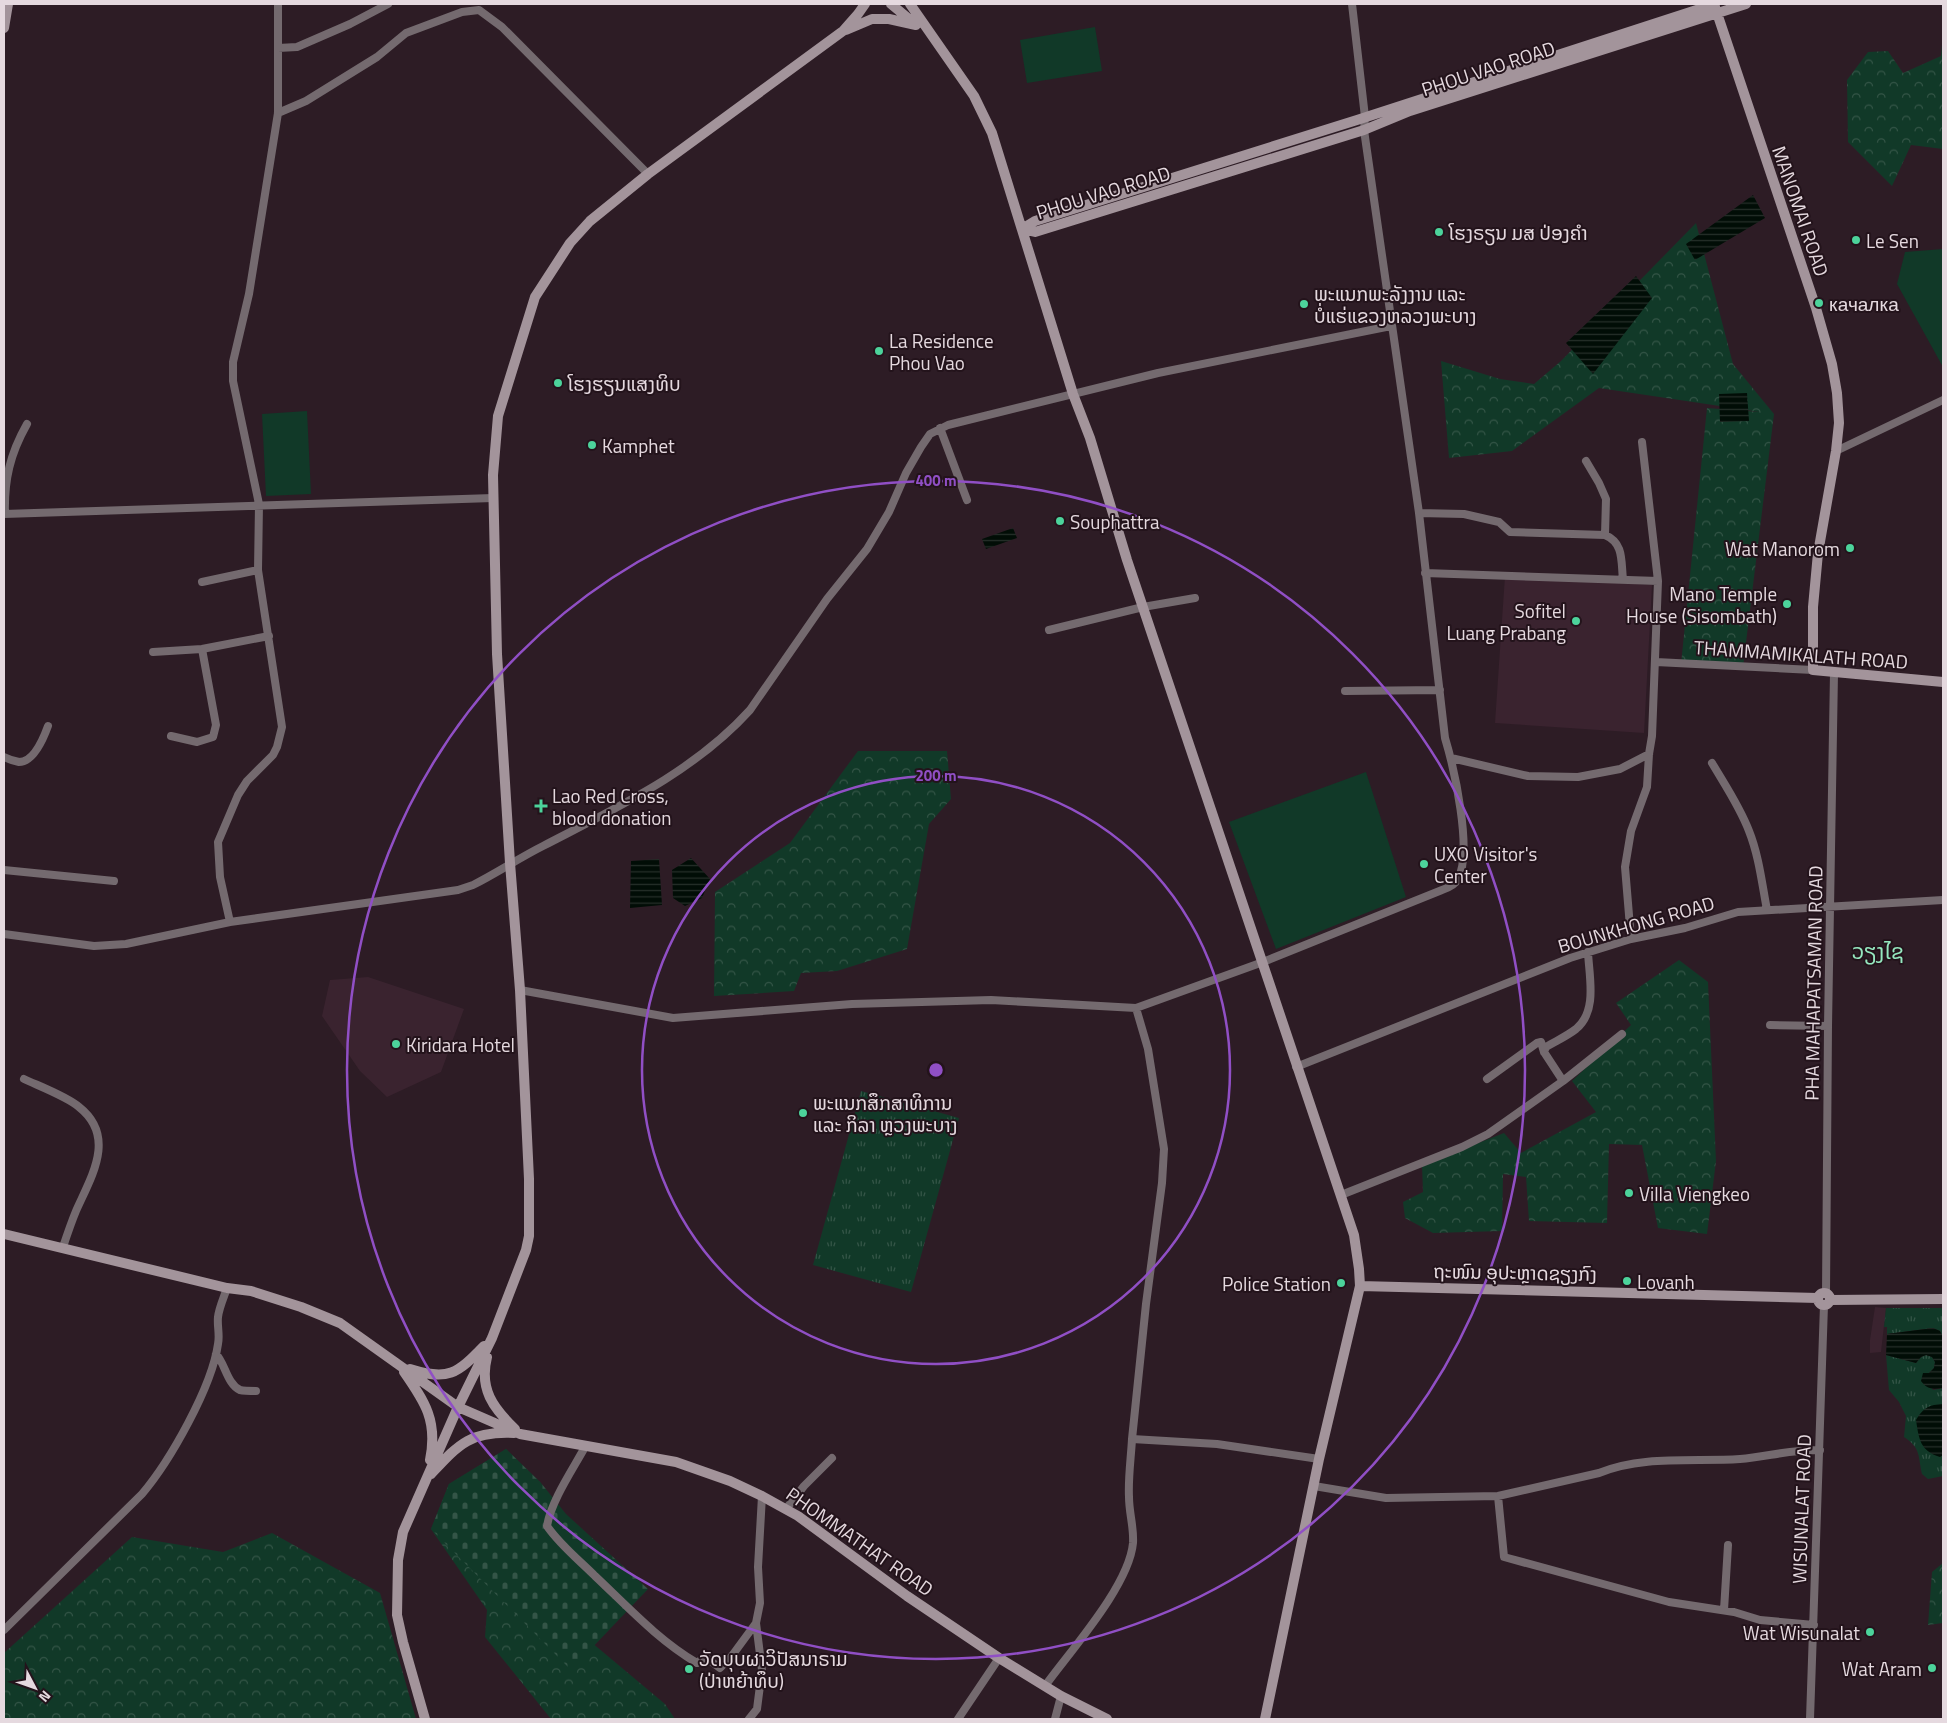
<svg xmlns="http://www.w3.org/2000/svg" width="1947" height="1723" font-family="'Titillium Web','Noto Sans Lao',sans-serif">
<defs>
<pattern id="forest-crowns" width="20" height="18" patternUnits="userSpaceOnUse" patternTransform="scale(1.25)"><rect width="20" height="18" fill="#113928"/><path d="M2 6a3 3 0 1 1 6 0M12 15a3 3 0 1 1 6 0" fill="none" stroke="#345547"/></pattern>
<pattern id="cemetery-stones" width="16" height="16" patternUnits="userSpaceOnUse" patternTransform="scale(1.25)"><rect width="16" height="16" fill="#113928"/><path d="M2 7V4a2 2 0 0 1 4 0v3zM10 15v-3a2 2 0 0 1 4 0v3z" fill="#345547"/></pattern>
<pattern id="park-tufts" width="24" height="20" patternUnits="userSpaceOnUse" patternTransform="scale(1.25)"><rect width="24" height="20" fill="#113928"/><path d="M3 7l-1-3M5 7V3M7 7l1-3M15 17l-1-3M17 17v-4M19 17l1-3" fill="none" stroke="#345547"/></pattern>
<pattern id="water-rules" width="6" height="5" patternUnits="userSpaceOnUse" patternTransform="scale(1.25)"><rect width="6" height="5" fill="#010d06"/><path d="M0 2.5h6" fill="none" stroke="#26302a"/></pattern>
</defs>
<rect width="100%" height="100%" fill="#2d1c25"/>
<path fill="#3a232f" d="M1505,576L1652,585L1644,733L1495,723Z
M368,977L464,1009L441,1072L387,1097L360,1071L322,1016L330,980Z
M1875,1307L1886,1308L1881,1352L1870,1353V1340Z"/>
<path fill="#113928" d="M1095,27L1102,71L1027,83L1020,40Z
M1943,249V367L1897,284L1905,252Z
M307,411L311,494L266,496L262,414Z
M1366,772L1406,897L1276,949L1229,822Z"/>
<path fill="url(#forest-crowns)" d="M1943,34V149L1911,145L1892,186L1848,142L1847,80L1868,52L1888,51L1903,73L1941,56Z
M1696,223L1733,364L1774,414L1743,667L1681,664L1707,408L1760,412L1599,388L1512,451L1449,458L1441,361L1500,379L1534,384L1561,361Z
M858,751H947L951,799L929,824L907,949L837,971L801,973L794,991L714,996L715,892L790,843Z
M1679,960L1708,982L1716,1161L1707,1234L1658,1228L1642,1145L1609,1144L1607,1223L1529,1221L1526,1177L1503,1174L1502,1231L1433,1233L1405,1218L1403,1202L1423,1192L1422,1165L1504,1133L1521,1153L1596,1112L1572,1081L1631,1025L1616,1003Z
M506,1449L541,1483L523,1585L665,1704L675,1719H551L485,1637L487,1610L431,1529L449,1484Z
M272,1533L380,1593L416,1719H4V1653L132,1537L223,1552Z
M1943,1563V1623L1928,1625L1932,1572Z"/>
<path fill="url(#cemetery-stones)" d="M506,1449L541,1483L566,1514L648,1589L571,1670L431,1529L449,1484Z"/>
<path fill="url(#park-tufts)" d="M861,1091L959,1118L911,1292L813,1265Z
M1886,1308H1943V1337L1940,1331L1933,1328L1887,1334V1327H1884Z
M1886,1355L1916,1363L1921,1357L1926,1355L1932,1357L1935,1362L1934,1368L1929,1373H1923L1933,1390L1943,1388V1476L1928,1479L1922,1474C1918,1456 1921,1448 1904,1437L1906,1416L1899,1402L1889,1390Z"/>
<path fill="url(#water-rules)" d="M1753,195L1765,218L1695,260L1686,244Z
M1636,276L1652,298L1593,374L1566,343Z
M1747,393L1749,421L1720,422L1719,394Z
M1013,528L1017,538L986,549L982,539Z
M691,858L710,879L702,898L685,906L673,898L672,870Z
M659,859L662,905L630,908L631,861Z
M1933,1328L1940,1331L1943,1337V1388C1933,1389 1927,1390 1921,1381L1923,1373H1929L1934,1368L1935,1362L1932,1357L1926,1355L1921,1357L1916,1363L1886,1355L1887,1334Z
M1943,1404V1455L1940,1457C1920,1451 1919,1439 1916,1420C1924,1407 1929,1405 1943,1404Z"/>
<g fill="none" stroke-linecap="round" stroke-linejoin="round">
<path stroke="#746a6f" stroke-width="8" d="M278,48L297,47L350,24L388,4
M278,113L306,101L377,57L406,33L462,12L479,10L502,27L648,174
M940,428L967,500
M1836,451L1943,400
M1586,461L1599,483L1606,499L1605,535
M1419,513L1464,514L1499,522L1510,532L1605,535C1624,543 1621,561 1623,580
M4,514L493,498
M5,514C4,480 10,454 27,424
M1425,573L1658,581
M202,582L258,570
M1049,630L1143,607L1195,598
M153,652L202,649L269,636
M1656,662L1813,670
M1345,691L1440,690
M171,736L197,742L213,737L216,725L202,649
M4,757C8,759 14,761 19,762C34,762 44,737 48,726
M1451,758L1528,776L1578,777L1620,769L1649,754
M1712,763C1725,785 1740,807 1749,831C1759,856 1762,884 1767,910
M4,870L114,881
M230,922L220,877L218,842L238,795L247,781L273,755L277,747L282,727L258,570L259,504L233,381V362L249,294L278,113V4
M4,934L94,946L126,944L230,922L458,890L473,885C497,873 519,858 543,846C616,808 694,772 750,710L827,599L867,549L889,512L906,473L921,447L930,434L948,425L1158,373L1391,326
M1631,939L1625,867L1631,831L1647,787L1649,754L1652,736L1658,581L1642,442
M520,990L673,1018L852,1004L991,1000L1136,1008L1263,962L1442,890C1448,888 1455,885 1458,879C1473,851 1454,768 1445,738L1419,513L1364,130L1365,117L1352,4
M1770,1025L1828,1026
M1544,1052L1546,1047C1556,1041 1567,1036 1576,1029C1598,1011 1589,976 1588,952
M1296,1067L1570,958L1631,939L1685,928L1738,912L1943,900
M24,1079C39,1086 68,1097 79,1107C117,1137 91,1177 76,1211C71,1223 67,1235 63,1247
M1487,1079L1537,1043L1541,1042L1544,1052L1563,1081
M1341,1195L1462,1147L1488,1134L1563,1081L1622,1034
M1826,1293L1828,1026L1834,673
M216,1354C225,1363 227,1384 240,1390C244,1391 251,1391 256,1391
M1132,1439L1146,1304L1162,1183L1164,1149L1148,1049L1136,1008
M585,1447C573,1469 551,1501 547,1526C560,1545 579,1560 595,1576C628,1607 658,1640 697,1663L705,1657L720,1668L731,1657L756,1623L760,1603L758,1567L762,1496
M1314,1486L1386,1498L1498,1496L1599,1473C1642,1455 1694,1462 1740,1459C1766,1457 1793,1449 1820,1450
M1498,1496L1504,1557L1669,1602L1734,1612L1760,1620L1814,1625
M786,1509L804,1486L832,1458
M1724,1610L1728,1545
M4,1630L142,1494C170,1461 212,1387 218,1344C220,1335 217,1326 218,1317C219,1308 224,1297 227,1288
M1045,1686C1071,1650 1129,1586 1133,1543C1134,1527 1129,1513 1129,1497C1128,1478 1131,1458 1132,1439L1217,1444L1319,1459
M749,1719L757,1709L762,1670L756,1623
M958,1719L999,1658
M1055,1719L1061,1696
M1810,1719L1824,1305"/>
<path stroke="#a3949b" stroke-width="10" d="M891,4L915,24
M910,4L974,96L992,133L1073,394L1090,438L1127,560L1354,1235L1359,1269L1360,1286L1319,1459L1265,1719
M1715,4L1357,120L1035,221L1022,229L1035,232L1364,130L1410,111L1746,4
M1715,7L1816,308L1832,364L1837,393L1839,423L1836,451L1818,553L1813,607V670L1943,682
M4,28L8,4
M846,30L872,19H889L916,25
M4,1234L227,1288L251,1291L301,1307L340,1323L458,1407L520,1434L676,1462L730,1481L762,1496L798,1516L907,1596L999,1658L1061,1696L1107,1719
M1360,1286L1818,1298
M1818 1299a6 6 0 1 1 12 0a6 6 0 1 1-12 0Z
M1830,1300L1943,1299
M487,1357C479,1389 493,1408 515,1429
M410,1369C448,1381 457,1374 484,1346
M404,1372C425,1402 438,1421 430,1460
M431,1474C459,1444 470,1431 514,1433
M425,1719L403,1642L397,1615L398,1560L403,1532L458,1407L492,1338L526,1250L529,1236V1179L520,990L510,863L497,654L493,475L498,416L535,297L570,243L590,221L648,174L843,31L858,14L865,4"/>
</g>
<g fill="none" stroke="#904fc5" stroke-width="2.5">
<circle cx="936" cy="1070" r="294"/>
<circle cx="936" cy="1070" r="589"/>
</g>
<g fill="#4cd39b" stroke="#23131b" stroke-width="2">
<circle cx="1439" cy="232" r="5"/>
<circle cx="1856" cy="240" r="5"/>
<circle cx="1819" cy="303" r="5"/>
<circle cx="1304" cy="304" r="5"/>
<circle cx="879" cy="351" r="5"/>
<circle cx="558" cy="383" r="5"/>
<circle cx="592" cy="445" r="5"/>
<circle cx="1060" cy="521" r="5"/>
<circle cx="1850" cy="548" r="5"/>
<circle cx="1787" cy="604" r="5"/>
<circle cx="1576" cy="621" r="5"/>
<path d="M538.5 798.5h5v5h5v5h-5v5h-5v-5h-5v-5h5z"/>
<circle cx="1424" cy="864" r="5"/>
<circle cx="396" cy="1044" r="5"/>
<circle cx="803" cy="1113" r="5"/>
<circle cx="1629" cy="1193" r="5"/>
<circle cx="1627" cy="1281" r="5"/>
<circle cx="1341" cy="1283" r="5"/>
<circle cx="1870" cy="1632" r="5"/>
<circle cx="1932" cy="1668" r="5"/>
<circle cx="689" cy="1669" r="5"/>
</g>
<g text-anchor="middle" dominant-baseline="central" stroke-width="4" stroke-linejoin="round" paint-order="stroke">
<g font-size="19" fill="#e5d9df" stroke="#23131b">
<text transform="translate(1488 68) rotate(-18)">PHOU VAO ROAD</text>
<text transform="translate(1103 192) rotate(-17)">PHOU VAO ROAD</text>
<text transform="translate(1801 211) rotate(71)">MANOMAI ROAD</text>
<text transform="translate(1801 654) rotate(4)">THAMMAMIKALATH ROAD</text>
<text transform="translate(1636 924) rotate(-16)">BOUNKHONG ROAD</text>
<text transform="translate(1813 983) rotate(-89)">PHA MAHAPATSAMAN ROAD</text>
<text transform="translate(1515 1272) rotate(1)">ຖະໜົນ ອຸປະຫຼາດຊຽງກົງ</text>
<text transform="translate(1801 1509) rotate(-88)">WISUNALAT ROAD</text>
<text transform="translate(860 1541) rotate(35)">PHOMMATHAT ROAD</text>
</g>
<g font-size="19" fill="#e5d9df" stroke="#23131b" text-anchor="start">
<text x="1449" y="232">ໂຮງຣຽນ ມສ ປ່ອງຄຳ</text>
<text x="1866" y="240">Le Sen</text>
<text x="1314" y="293">ພະແນກພະລັງງານ ແລະ<tspan x="1314" dy="22">ບໍ່ແຮ່ແຂວງຫລວງພະບາງ</tspan></text>
<text x="1829" y="303">качалка</text>
<text x="889" y="340">La Residence<tspan x="889" dy="22">Phou Vao</tspan></text>
<text x="568" y="383">ໂຮງຮຽນແສງທິບ</text>
<text x="602" y="445">Kamphet</text>
<text x="1070" y="521">Souphattra</text>
<text x="1840" y="548" text-anchor="end">Wat Manorom</text>
<text x="1777" y="593" text-anchor="end">Mano Temple<tspan x="1777" dy="22">House (Sisombath)</tspan></text>
<text x="1566" y="610" text-anchor="end">Sofitel<tspan x="1566" dy="22">Luang Prabang</tspan></text>
<text x="552" y="795">Lao Red Cross,<tspan x="552" dy="22">blood donation</tspan></text>
<text x="1434" y="853">UXO Visitor's<tspan x="1434" dy="22">Center</tspan></text>
<text x="406" y="1044">Kiridara Hotel</text>
<text x="813" y="1102">ພະແນກສຶກສາທິການ<tspan x="813" dy="22">ແລະ ກິລາ ຫຼວງພະບາງ</tspan></text>
<text x="1639" y="1193">Villa Viengkeo</text>
<text x="1637" y="1281">Lovanh</text>
<text x="1331" y="1283" text-anchor="end">Police Station</text>
<text x="1860" y="1632" text-anchor="end">Wat Wisunalat</text>
<text x="699" y="1658">ວັດບຸບຜາວິປັສນາຣາມ<tspan x="699" dy="22">(ປ່າຫຍ້າທຶບ)</tspan></text>
<text x="1922" y="1668" text-anchor="end">Wat Aram</text>
</g>
<g font-size="21" fill="#95e8bf" stroke="#23131b">
<text x="1878" y="951">ວຽງໄຊ</text>
</g>
</g>
<circle cx="936" cy="1070" r="8" fill="#904fc5" stroke="#23131b" stroke-width="2.5"/>
<g font-size="15" text-anchor="middle" font-weight="bold" fill="#904fc5" stroke="#23131b" stroke-width="4" stroke-linejoin="round" paint-order="stroke">
<text x="936" y="486">400 m</text>
<text x="936" y="781">200 m</text>
</g>
<rect width="1947" height="1723" fill="none" stroke="#e5d9df" stroke-width="10"/>
<g transform="translate(35 1688) rotate(131)" stroke="#23131b" stroke-width="4" paint-order="stroke">
<path d="M0-4L9 19L0 12L-9 19Z" fill="#e5d9df"/>
<text y="-8" font-size="14" font-weight="bold" text-anchor="middle" fill="#e5d9df">N</text>
</g>
</svg>
